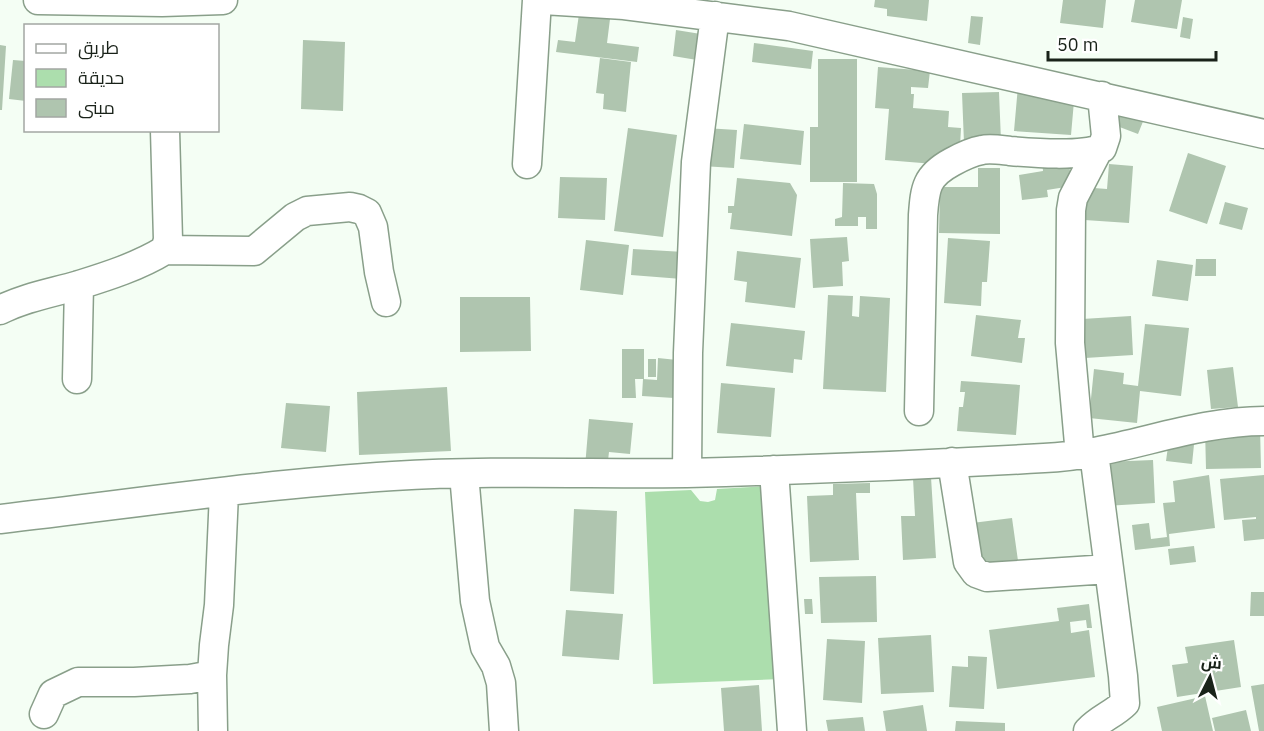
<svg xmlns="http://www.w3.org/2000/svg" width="1264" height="731" font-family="'IBM Plex Sans',Cairo,sans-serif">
<rect width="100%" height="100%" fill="#f4fef4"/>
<path fill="#acdead" d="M767,486L781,679L653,684L645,492L691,490L700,501L708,502L715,500L717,489Z"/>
<path fill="#afc5af" d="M875,0H929L927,21L887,16V9L874,7Z
M1063,0H1106L1103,28L1060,23Z
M1135,0H1182L1177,29L1131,22Z
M579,14L610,19L607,43L639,47L637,62L556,52L558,40L575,42Z
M971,16L983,17L980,45L968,43Z
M1183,17L1193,19L1190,39L1180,37Z
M676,30L707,35L703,61L673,56Z
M303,40L345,42L343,111L301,109Z
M754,43L813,51L811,69L752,62Z
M0,45L6,46L2,110H0Z
M600,58L631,62L626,112L603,109L604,94L596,93Z
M818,59H857V182H810V127H818Z
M13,60L26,61V101L9,99Z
M878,67L930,71L928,88L911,87V94H914L913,108L949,111L948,127L961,128L959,166L885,160L889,109L875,108Z
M1018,86L1075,90L1071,135L1014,131Z
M999,92L1001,141L964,143L962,93Z
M1114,108L1144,119L1138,134L1109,123Z
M744,124L804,131L801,165L740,159Z
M628,128L677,135L663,237L614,231Z
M705,128L737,130L734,168L702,166Z
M1188,153L1226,166L1207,224L1169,211Z
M1068,156L1072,186L1047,190L1048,197L1022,200L1019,175L1043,171L1042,159Z
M1109,164L1133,166L1129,223L1070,219L1081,187L1107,189Z
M978,168H1000V234L939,233L940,187H978Z
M560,177L607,178L605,220L558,218Z
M737,178L790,183L797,195L792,236L730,229L732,213H728V206H734Z
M843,183L874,184L877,194V229H866V217H858V226H835V219L842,217Z
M1225,202L1248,208L1242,230L1219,224Z
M847,237L849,261L842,262L843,286L813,288L810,239Z
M948,238L990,241L987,282H982L981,306L944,303Z
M586,240L629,245L623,295L580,290Z
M633,249L684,252L682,279L631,275Z
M737,251L801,258L795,308L745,302L747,282L734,280Z
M1196,259H1216V276H1195Z
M1157,260L1193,265L1188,301L1152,296Z
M828,295L853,296L852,316L859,317L860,296L890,298L886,392L823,389Z
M460,297H530L531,351L460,352Z
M976,315L1021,320L1018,338H1025L1022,363L971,356Z
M1131,316L1133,355L1085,358L1082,319Z
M731,323L805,331L802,360L794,359L793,373L726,366Z
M1145,324L1189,328L1181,396L1140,391L1137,423L1089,418L1094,369L1124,373L1123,384L1138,386Z
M622,349H644V379H635L636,398H622Z
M658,358L677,360L674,398L642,396L643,379L657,380Z
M648,359H656V377H648Z
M1233,367L1238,407L1211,409L1207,370Z
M961,381L1020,385L1016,435L957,431L959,407H963L965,392H960Z
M721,383L775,388L771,437L717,433Z
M447,387L451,451L359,455L357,392Z
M286,403L330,406L326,452L281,448Z
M589,419L633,423L630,454L609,452L607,469L585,467Z
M1260,427L1261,468L1206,469L1205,429Z
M1170,432L1195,435L1192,464L1166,461Z
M1153,460L1155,503L1105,506L1104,462Z
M1209,475L1215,528L1169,534L1170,546L1135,550L1132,525L1149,523L1151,539L1167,537L1163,503L1175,502L1173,481Z
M1264,475V539L1244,541L1242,520L1256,519V517L1224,520L1220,479Z
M931,477L936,558L903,560L901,516H915L913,478Z
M870,483V493H856L859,560L810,562L807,496L833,495V484Z
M574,509L617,511L614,594L570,591Z
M1012,518L1019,568L979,573L972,523Z
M1194,546L1196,562L1170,565L1168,549Z
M876,576L877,622L821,623L819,577Z
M1251,592H1264V616H1250Z
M804,599H812L813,614H805Z
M1089,604L1092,628H1087L1086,620L1070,622L1071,633L1089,630L1095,677L997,689L989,630L1059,621L1057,608Z
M566,610L623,614L619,660L562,656Z
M931,635L934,692L881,694L878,638Z
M827,639L865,641L862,703L823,700Z
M1234,640L1241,687L1177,697L1172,665L1188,663L1185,647Z
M968,656L987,657L984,709L949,707L952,666L968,667Z
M1264,684V731H1259L1251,686Z
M759,685L762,731H724L721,688Z
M1205,696L1213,731H1162L1157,707Z
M923,705L927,731H886L883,711Z
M1246,710L1251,731H1215L1212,718Z
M863,717L865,731H828L826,720Z
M956,721L1005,723V731H955Z"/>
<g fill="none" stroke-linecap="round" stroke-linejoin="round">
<defs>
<path id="minor" d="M38,0L162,2L223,0
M543,0L624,5L789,26L1264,134
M527,164L537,0
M165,250L254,251L295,217L307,211L350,207L359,209L367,213L373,227L379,272L386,302
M0,310C26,297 52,293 79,285C108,276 139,266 165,250L168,240L165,130
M77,379L79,285
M919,411L923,215C925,188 926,176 952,162C961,157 971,152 982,150C990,148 1001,150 1010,151C1033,153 1081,157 1102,148L1106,136L1102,96
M1080,455L1070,343L1071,210L1073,198L1098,150
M952,462L968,562L976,573L987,577L1109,569
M774,470L792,731
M687,473L688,353L696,162L715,16
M464,474L475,601L485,647L496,666L501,683L504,731
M0,519C131,504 262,484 393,476C491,470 589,474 687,473C806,470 925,465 1044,458C1119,455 1189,421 1264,421
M212,675L213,731
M44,714L53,694L78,682H134L190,679L212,675L214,645L219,605L224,493
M1088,731C1099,719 1114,714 1125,703L1123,676L1094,453"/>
</defs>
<use href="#minor" stroke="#899f8a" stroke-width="31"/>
<use href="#minor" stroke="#fff" stroke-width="28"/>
</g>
<rect x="24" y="24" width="195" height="108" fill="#ffffff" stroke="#a3a7a3" stroke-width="1.5"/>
<rect x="36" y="44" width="30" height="9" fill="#ffffff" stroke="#a3a7a3" stroke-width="1.5"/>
<text x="78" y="54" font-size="18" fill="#192219">طريق</text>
<rect x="36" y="69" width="30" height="18" fill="#acdead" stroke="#a3a7a3" stroke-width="1.5"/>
<text x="78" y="84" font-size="18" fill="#192219">حديقة</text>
<rect x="36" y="99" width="30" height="18" fill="#afc5af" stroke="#a3a7a3" stroke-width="1.5"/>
<text x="78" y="114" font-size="18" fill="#192219">مبنى</text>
<g transform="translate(1210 677) rotate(6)" stroke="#ffffff" stroke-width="4.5" paint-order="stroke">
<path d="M0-4.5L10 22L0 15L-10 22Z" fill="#192219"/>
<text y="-9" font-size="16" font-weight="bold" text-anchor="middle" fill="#192219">ش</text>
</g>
<path d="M1048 51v9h168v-9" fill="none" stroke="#192219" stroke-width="3"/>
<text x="1057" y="51" font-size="18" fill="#192219" stroke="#ffffff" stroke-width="4.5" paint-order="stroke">50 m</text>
</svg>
